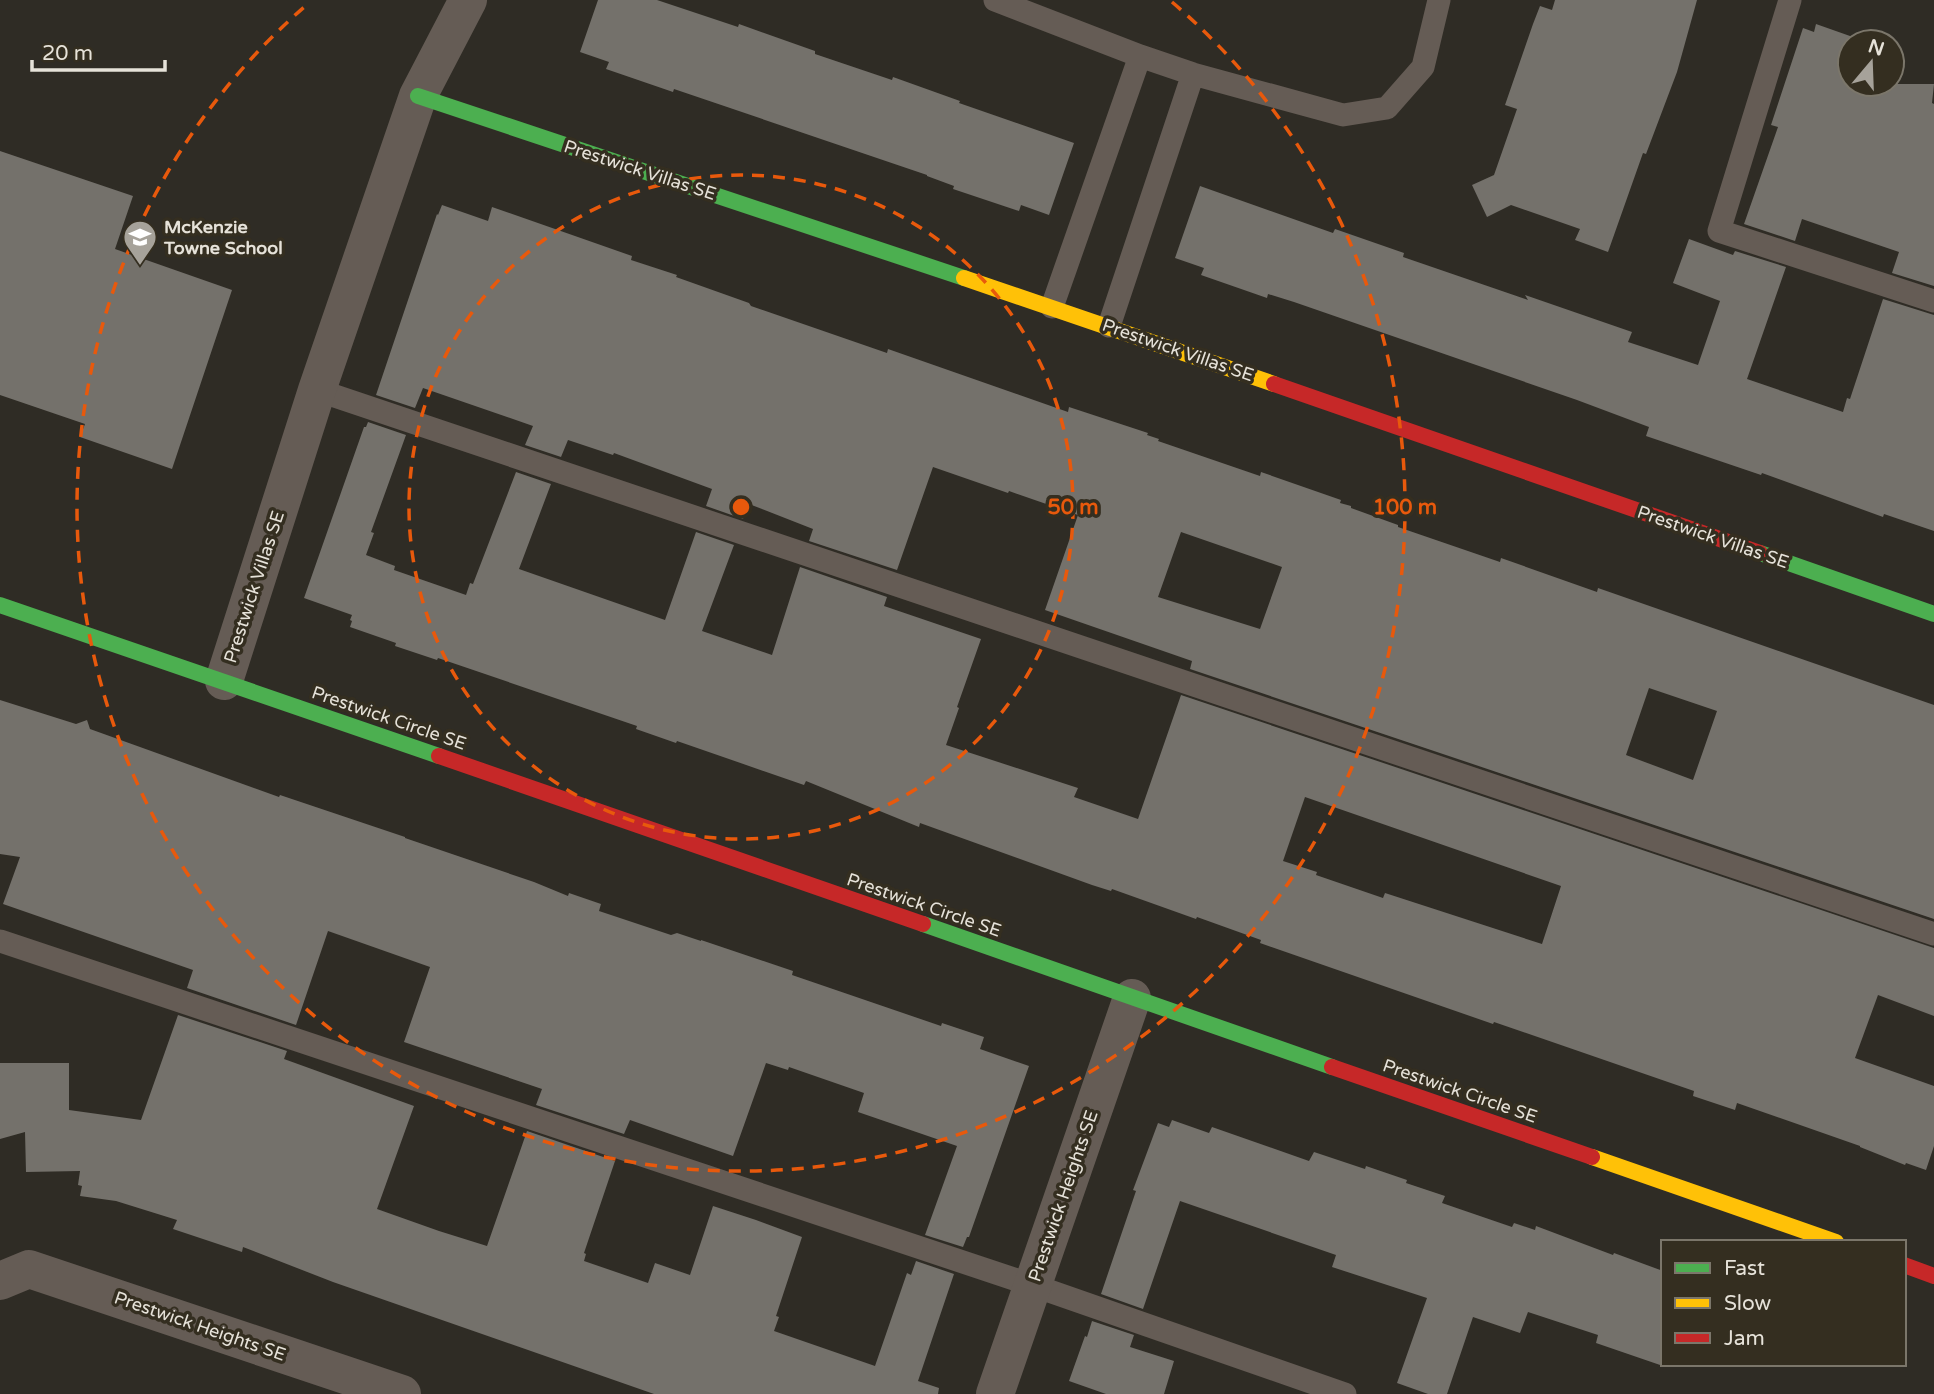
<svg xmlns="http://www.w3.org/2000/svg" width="1934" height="1394" font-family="'Varela Round',sans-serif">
<rect width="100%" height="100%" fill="#2f2c25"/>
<path fill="#74716b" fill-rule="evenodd" d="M598,0H657L738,27L739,24L815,51V54L892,80L893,77L960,101L959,103L1074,143L1049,215L1021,205L1019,211L953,189L954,186L927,176V175L674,89L673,92L606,69L609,62L580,52Z
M1555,0H1697L1677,72L1646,154L1643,153L1608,252L1575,240L1580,229L1511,205L1487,217L1472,185L1494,175L1517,109L1505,105L1533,24L1540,6L1552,10Z
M1816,24L1850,36V84H1934L1932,103L1934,104V286L1892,273L1899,252L1802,219L1795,241L1744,224L1778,127L1771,125L1803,28L1814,32Z
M0,151L133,196L115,249L232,290L172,469L80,437L85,424L0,395Z
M1200,186L1333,233L1335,229L1404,253L1403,257L1528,300L1525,295L1632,332L1628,342L1698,365L1720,301L1673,283L1689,239L1733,255L1735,251L1786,267L1747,379L1843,412L1847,398L1850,399L1883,299L1934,315V531L1884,514L1883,517L1762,473L1761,475L1646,436L1649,427L1577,400L1294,302L1268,294L1267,298L1201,275L1204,268L1175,258Z
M442,205L488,221L492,207L632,256L631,260L677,275L676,277L749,303L751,306L887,353L888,349L1068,412L1069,407L1148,433L1147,435L1159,439L1158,441L1260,476L1261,472L1341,500L1340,503L1351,506V508L1398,525V527L1500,562L1501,558L1597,592L1598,588L1934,705V919L1190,669L1192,661L1045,610L1078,515L1009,491L1008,493L933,467L897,570L809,541L813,529L749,504L743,519L706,506L712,489L614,453L613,455L568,440L561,457L525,445L533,426L423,388L415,408L376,395L437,214L438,215ZM1181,532L1282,567L1260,629L1158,597ZM1649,688L1717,711L1693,780L1626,755Z
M368,422L406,435L371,532L374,533L366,555L395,566L394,570L466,595L470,583L473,584L516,472L551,484L519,569L665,620L696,532L734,545L702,631L772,655L800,567L887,597L884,606L981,639L957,707L959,708L946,745L1078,788L1074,797L1138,819L1181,695L1934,948V1016L1878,995L1855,1058L1934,1086V1146L1926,1170L1906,1163L1905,1165L1860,1147V1146L1737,1103L1735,1110L1693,1096L1694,1091L1494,1022L1493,1024L1260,943L1261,940L1197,917L1196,919L1112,889L1111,891L1092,885L920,823L919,827L806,781L804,785L677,741L676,743L636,729L637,726L438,658L437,660L395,646L396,643L350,627L352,621L350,620L352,615L304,598L364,427H366ZM1305,797L1561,886L1542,944L1385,893L1383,898L1316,875L1317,872L1283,861Z
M0,700L76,724L87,720L90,729L279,797L280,795L405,837V838L534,882L568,896L569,893L601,904L599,911L671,935L677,933L701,941V940L793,971L792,975L941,1026L942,1023L984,1037L980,1049L1029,1066L969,1237H967L963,1247L925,1235L957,1146L858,1112L864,1093L789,1067L788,1070L766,1063L733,1156L630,1120L624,1134L536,1105L542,1089L404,1042L430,967L328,931L296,1025L187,988L193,970L3,904L20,857L0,854Z
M178,1015L287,1051L284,1059L414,1106L377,1209L439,1231L487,1246L527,1131L615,1161L584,1253L586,1254L584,1261L648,1283L655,1263L690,1275L713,1206L756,1220L802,1237L776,1316L779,1317L774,1331L875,1366L907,1273L911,1275L916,1261L954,1274L918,1381L939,1388L938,1394H654L333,1282L243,1247L242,1252L173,1229L177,1220L116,1201L80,1196L82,1186L78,1185L80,1171L26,1172L25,1132L0,1139V1063H69V1110L141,1120Z
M1172,1120L1209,1133L1212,1127L1309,1161L1314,1152L1365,1169L1366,1166L1407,1180L1406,1183L1445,1196L1442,1203L1512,1227L1514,1223L1535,1230L1536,1226L1613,1255L1614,1253L1663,1271V1366L1596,1343L1598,1335L1528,1312L1520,1333L1473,1317L1447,1394H1428L1397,1383L1427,1298L1332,1267L1336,1255L1180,1201L1143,1309L1101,1294L1136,1191L1133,1190L1158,1123L1169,1127Z
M1092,1321L1134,1335L1130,1347L1174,1361L1164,1394H1106L1069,1381L1085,1336L1087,1337Z"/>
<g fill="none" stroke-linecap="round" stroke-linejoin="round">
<path stroke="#655c55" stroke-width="23" d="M995,0L1140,56L1193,74L1343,115L1387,108L1423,67L1439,0
M1790,0L1719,231L1934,301
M1052,307L1140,56
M1109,326L1193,74
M317,390L1934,934
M0,941L1032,1285L1345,1394"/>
<path stroke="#655c55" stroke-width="38" d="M224,681L317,390L418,96L468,0
M0,1281L29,1269L402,1394
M995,1394L1132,998"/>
<path stroke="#4caf50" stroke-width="16" d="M418,96L964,278
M1760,553L1934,614
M0,605L439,756
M923,924L1332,1067"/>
<path stroke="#ffc107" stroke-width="16" d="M964,278L1274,384
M1592,1157L1836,1242"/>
<path stroke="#c62828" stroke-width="16" d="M1274,384L1760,553
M439,756L923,924
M1332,1067L1592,1157
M1904,1265L1934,1276"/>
</g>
<g fill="none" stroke="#e8590c" stroke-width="3.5" stroke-dasharray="12 9">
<circle cx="741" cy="507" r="332"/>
<path d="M1172 2A664 664 0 1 1 310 2"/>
</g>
<defs>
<symbol id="school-pin" viewBox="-11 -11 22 30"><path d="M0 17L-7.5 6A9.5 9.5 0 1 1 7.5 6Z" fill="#a6a29a" stroke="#342e20"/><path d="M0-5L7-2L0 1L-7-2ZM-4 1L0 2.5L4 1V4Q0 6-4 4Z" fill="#fff"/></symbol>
</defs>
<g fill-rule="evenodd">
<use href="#school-pin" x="121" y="218" width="38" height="52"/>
</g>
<g text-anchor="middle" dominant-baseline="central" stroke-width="7" stroke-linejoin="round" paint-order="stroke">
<g font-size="18" fill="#e6e2d9" stroke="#342e20">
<text transform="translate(640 170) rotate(18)">Prestwick Villas SE</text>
<text transform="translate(1178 350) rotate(19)">Prestwick Villas SE</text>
<text transform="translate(1713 537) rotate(19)">Prestwick Villas SE</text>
<text transform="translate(254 587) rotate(-72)">Prestwick Villas SE</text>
<text transform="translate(389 718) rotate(19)">Prestwick Circle SE</text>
<text transform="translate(924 905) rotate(19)">Prestwick Circle SE</text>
<text transform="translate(1460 1091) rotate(19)">Prestwick Circle SE</text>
<text transform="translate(1063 1196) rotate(-71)">Prestwick Heights SE</text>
<text transform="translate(200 1326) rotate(19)">Prestwick Heights SE</text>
</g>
<g font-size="18" font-weight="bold" fill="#e6e2d9" stroke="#342e20" text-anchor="start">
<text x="164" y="227">McKenzie<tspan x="164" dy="21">Towne School</tspan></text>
</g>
</g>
<circle cx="741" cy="507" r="10" fill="#e8590c" stroke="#342e20" stroke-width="3.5"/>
<g font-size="21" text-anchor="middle" font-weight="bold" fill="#e8590c" stroke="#342e20" stroke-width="7" stroke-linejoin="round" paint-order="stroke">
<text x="1073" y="514">50 m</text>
<text x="1405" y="514">100 m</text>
</g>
<rect x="1661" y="1240" width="245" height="126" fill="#342e20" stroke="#7b766a" stroke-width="2"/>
<rect x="1675" y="1263" width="35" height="10" fill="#4caf50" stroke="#7b766a" stroke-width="2"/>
<text x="1724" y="1275" font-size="21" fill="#e6e2d9">Fast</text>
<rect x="1675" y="1298" width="35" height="10" fill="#ffc107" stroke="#7b766a" stroke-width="2"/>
<text x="1724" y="1310" font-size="21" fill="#e6e2d9">Slow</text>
<rect x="1675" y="1333" width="35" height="10" fill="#c62828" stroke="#7b766a" stroke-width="2"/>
<text x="1724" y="1345" font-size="21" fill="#e6e2d9">Jam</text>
<g transform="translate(1871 63) rotate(19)"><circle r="33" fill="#342e20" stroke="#7b766a" stroke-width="2"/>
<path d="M0-5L12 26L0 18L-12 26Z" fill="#a6a29a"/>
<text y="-10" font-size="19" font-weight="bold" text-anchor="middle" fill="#e6e2d9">N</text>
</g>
<path d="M32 60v10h133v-10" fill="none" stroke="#e6e2d9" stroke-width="3.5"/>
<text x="42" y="60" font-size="21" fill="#e6e2d9" stroke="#342e20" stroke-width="5" paint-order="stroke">20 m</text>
</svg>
